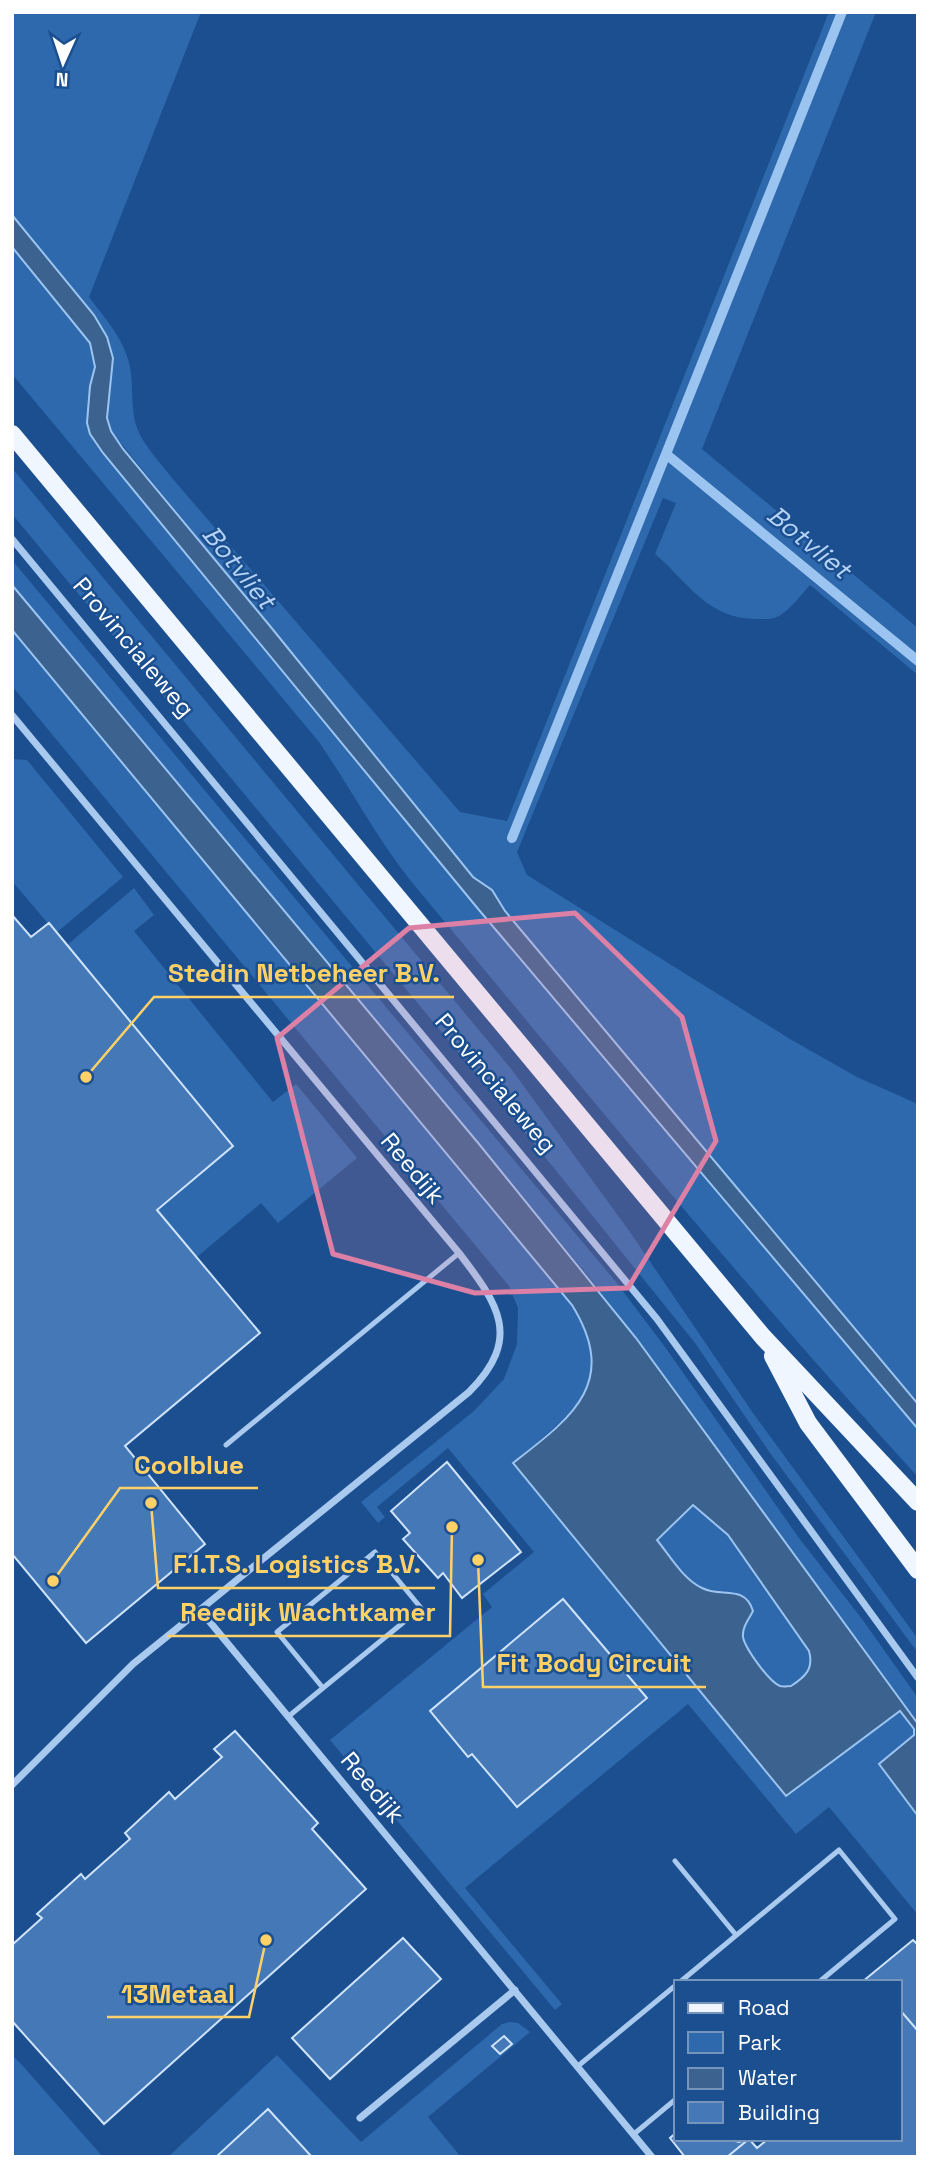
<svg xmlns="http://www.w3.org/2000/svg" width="930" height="2169" font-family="'Space Grotesk',sans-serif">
<rect width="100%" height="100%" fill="#1b4f8f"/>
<path fill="#2e69ad" d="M12,12H201L89,297C107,321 127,342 131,373C133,392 131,410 137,428C144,446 160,462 172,478L460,812L507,821L829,12H876L702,449L918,628V675L810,585C801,595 791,609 779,616C772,620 765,619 757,619C707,619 689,583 655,554L676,503L663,498L517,852L527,875L790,1039L857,1077L918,1104V1404L505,911L492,890L473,877L111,431L106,412L113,358L102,327L12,215Z
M12,247L90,343L95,367L87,413L96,444L479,910L918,1429V1477C742,1284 577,1081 410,880C376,837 350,787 319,742L12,374Z
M12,468L512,1070L630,1232L753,1413L897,1610L918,1639V1653L770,1453L695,1343L537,1147L12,514Z
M12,560L616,1282L665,1347L799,1538L862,1619L918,1698V1724L636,1338L589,1277L12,585Z
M12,630L572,1305C622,1387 568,1413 513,1464L785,1796L900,1710L914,1729L913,1738L880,1764L918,1816V1915L829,1807L796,1834L688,1704L465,1888L562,2004L555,2010L330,1740L492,1607L483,1594L534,1552L448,1448L377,1507L385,1517L378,1523L361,1502L474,1411L504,1379L517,1344L518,1308L509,1286L12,686Z
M12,759L27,760L123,877L56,933L12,881Z
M134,888L154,915L134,931L273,1102L296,1084L357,1158L278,1223L261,1203L197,1257L157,1210L233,1146L66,946Z
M693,1505L728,1535L809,1651C814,1669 805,1677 791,1686C787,1686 784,1687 780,1686C769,1683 745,1649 743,1638C742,1631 746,1623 750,1618L740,1594L702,1588L689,1579L656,1540Z
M510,2022L518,2023L530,2032L428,2117L461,2157H168L277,2055L361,2142L502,2024Z
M12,2055L22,2065L103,2157H12Z"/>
<path fill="#3c6290" stroke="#9cc4f0" stroke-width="2" fill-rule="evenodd" d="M12,215L94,315L107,337L113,358L107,418L111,431L123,449L270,626L473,877L492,890L505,911L918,1404V1429L479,910L103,453L90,434L87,423L90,386L95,367L90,343L12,247Z
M12,585L479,1144L636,1338L918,1724V1816L879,1764L914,1735V1729L900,1711L786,1796L513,1463C572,1417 620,1383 572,1305L12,630ZM693,1505L728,1535L809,1651C814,1669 805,1677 791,1686C787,1686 784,1687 780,1686C769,1682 745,1648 743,1637C742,1627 749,1619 753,1611C745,1584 721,1598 702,1588C683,1579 670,1556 657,1540Z"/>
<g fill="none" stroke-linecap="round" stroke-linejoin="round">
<path stroke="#9cc4f0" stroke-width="10" d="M666,454L842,12
M512,838L666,454L918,661"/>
</g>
<path fill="#4478b7" stroke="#cfe3fa" stroke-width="2" d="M12,915L31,937L49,923L233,1146L157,1210L260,1333L125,1446L205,1544L86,1643L12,1554Z
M447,1462L521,1552L462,1598L443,1573L438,1578L403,1539L410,1533L391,1511Z
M563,1599L647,1698L517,1807L472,1754L468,1757L430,1711Z
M235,1731L318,1823L312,1829L366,1889L104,2124L12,2021V1945L42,1918L37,1914L81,1874L85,1879L130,1839L125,1833L169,1792L175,1799L222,1757L214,1749Z
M403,1938L441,1979L330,2079L292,2038Z
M913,1940L918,1945V2031L900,2010V1982H862Z
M900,2010L918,2031V2157H727L749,2139L757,2148L768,2139H900Z
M504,2036L512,2044L500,2054L492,2046Z
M268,2109L312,2157H216Z
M676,2133V2139H727L739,2142L749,2139L727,2157H685L670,2138Z"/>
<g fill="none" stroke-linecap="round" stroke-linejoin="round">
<path stroke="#a9c9ee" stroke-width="5" d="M226,1445L459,1253
M375,1552L421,1608L323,1688L277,1632Z
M289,1716L323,1688
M675,1861L736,1935
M680,1982L839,1850L895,1919L819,1982
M578,2066L676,1985
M634,2134L676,2099"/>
<path stroke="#a9c9ee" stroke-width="7" d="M12,539L657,1319L918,1678
M12,715L459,1253C498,1304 523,1338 469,1392L133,1664L12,1785
M200,1610L652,2157
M360,2118L515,1990"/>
<path stroke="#f0f6ff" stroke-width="18" d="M12,434L763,1337L918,1502
M773,1356L808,1423L918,1570"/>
</g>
<path fill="#dd80a5" fill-opacity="0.2" stroke="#dd80a5" stroke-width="5" stroke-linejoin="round" d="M575,913L682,1017L716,1141L628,1288L475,1293L333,1254L277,1038L409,928Z"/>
<g text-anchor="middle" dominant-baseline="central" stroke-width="5" stroke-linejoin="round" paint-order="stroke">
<g font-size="24" fill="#fff" stroke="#1b4f8f">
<text transform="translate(134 647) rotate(50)">Provincialeweg</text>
<text transform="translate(496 1083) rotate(50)">Provincialeweg</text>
<text transform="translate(413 1168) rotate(50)">Reedijk</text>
<text transform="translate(373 1787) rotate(50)">Reedijk</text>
</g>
<g font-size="26" font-style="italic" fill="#b5d3f5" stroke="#1b4f8f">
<text transform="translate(809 542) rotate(39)">Botvliet</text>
<text transform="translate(239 567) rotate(51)">Botvliet</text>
</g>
</g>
<path fill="none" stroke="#ffd166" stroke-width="2.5" d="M86 1077L154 997H454M53 1581L120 1488H258M151 1503L158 1588H435M452 1527L450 1636H167M478 1560L483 1687H706M266 1940L249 2017H107"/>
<g fill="#ffd166" stroke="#1b4f8f" stroke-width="2.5">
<circle cx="86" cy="1077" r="7"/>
<circle cx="53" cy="1581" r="7"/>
<circle cx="151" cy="1503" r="7"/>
<circle cx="452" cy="1527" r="7"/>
<circle cx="478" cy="1560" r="7"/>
<circle cx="266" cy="1940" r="7"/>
</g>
<g font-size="26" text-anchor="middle" font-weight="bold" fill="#ffd166" stroke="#1b4f8f" stroke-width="5" stroke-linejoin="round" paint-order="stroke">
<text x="304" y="982">Stedin Netbeheer B.V.</text>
<text x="189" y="1474">Coolblue</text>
<text x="297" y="1573">F.I.T.S. Logistics B.V.</text>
<text x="308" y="1621">Reedijk Wachtkamer</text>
<text x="594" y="1672">Fit Body Circuit</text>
<text x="178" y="2003">13Metaal</text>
</g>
<rect width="930" height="2169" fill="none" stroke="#ffffff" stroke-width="28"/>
<rect x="674" y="1980" width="228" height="161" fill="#1b4f8f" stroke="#7695bc" stroke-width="2"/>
<rect x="688" y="2003" width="35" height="10" fill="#f0f6ff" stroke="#7695bc" stroke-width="2"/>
<text x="738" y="2015" font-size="21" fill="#ffffff">Road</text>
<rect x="688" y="2032" width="35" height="21" fill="#2e69ad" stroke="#7695bc" stroke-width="2"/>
<text x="738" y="2050" font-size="21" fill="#ffffff">Park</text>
<rect x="688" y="2068" width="35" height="21" fill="#3c6290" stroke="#7695bc" stroke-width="2"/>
<text x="738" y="2085" font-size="21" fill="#ffffff">Water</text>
<rect x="688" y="2102" width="35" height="21" fill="#4478b7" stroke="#7695bc" stroke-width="2"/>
<text x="738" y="2120" font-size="21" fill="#ffffff">Building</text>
<g transform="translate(63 63) rotate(183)" stroke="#1b4f8f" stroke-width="5" paint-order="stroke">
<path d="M0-5L12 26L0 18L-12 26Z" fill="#ffffff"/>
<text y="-10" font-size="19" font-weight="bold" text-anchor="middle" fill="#ffffff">N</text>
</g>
</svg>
